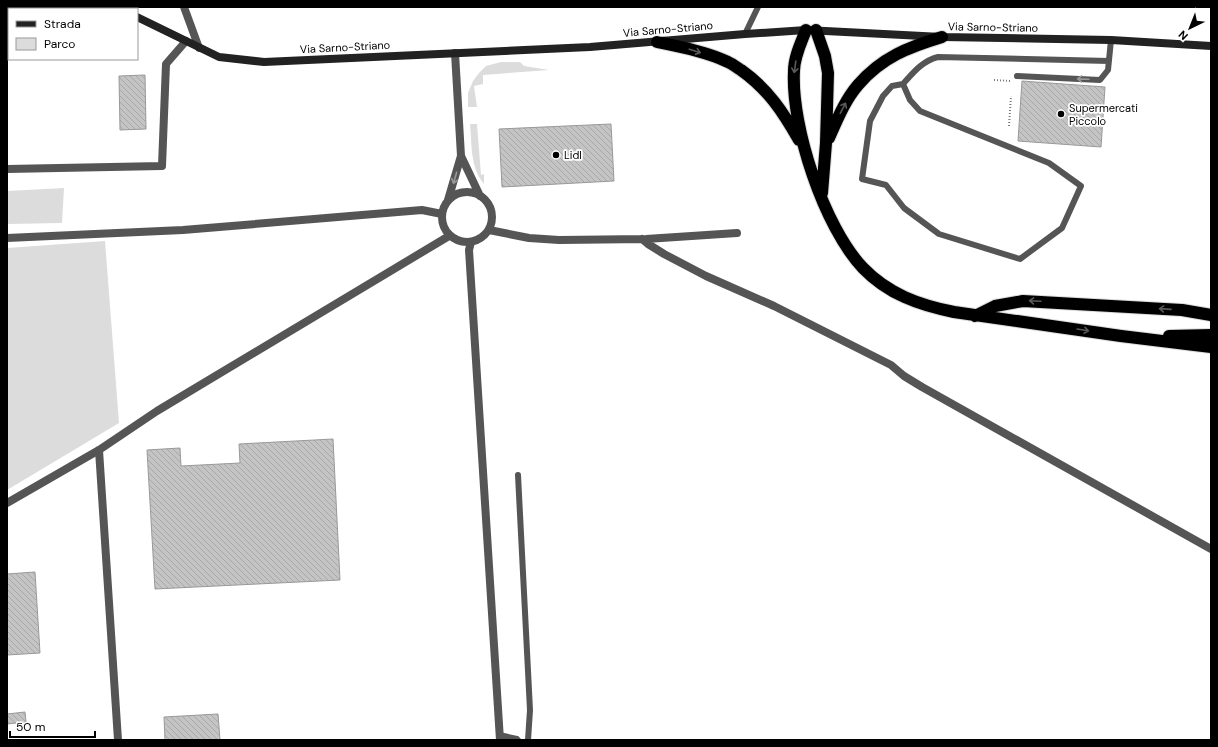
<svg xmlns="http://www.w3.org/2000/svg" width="1218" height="747" font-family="'DM Sans',sans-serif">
<defs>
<pattern id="building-back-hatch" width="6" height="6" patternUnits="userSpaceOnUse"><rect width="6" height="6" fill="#c4c4c4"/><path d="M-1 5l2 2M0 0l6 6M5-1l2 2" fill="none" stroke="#a7a7a7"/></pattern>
</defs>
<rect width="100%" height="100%" fill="#fff"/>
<path fill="#dcdcdc" d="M501,62H520L524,66L549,70L483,75V84L474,86L477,107H468V93L473,81L479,73L486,66Z
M470,124H477L481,175L484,174V184C470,167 472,145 470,124Z
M64,188L62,223L7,224V191Z
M105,241L119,423L7,490V248Z"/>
<path fill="url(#building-back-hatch)" stroke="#999" d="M145,75L146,129L120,130L119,76Z
M1022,81L1105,87L1101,147L1018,141Z
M611,124L614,181L502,187L499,129Z
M333,439L340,580L155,589L147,450L180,448L181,466L240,463L239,444Z
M35,572L40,653L7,655V574Z
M25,712L26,722L7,724V714Z
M218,714L220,740H165L164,717Z"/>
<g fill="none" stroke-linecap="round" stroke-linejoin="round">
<defs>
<path id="highway" d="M806,30C801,43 794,57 794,71C791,127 824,227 863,268C888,294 919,305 954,312L1121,336L1211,347
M816,30L825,56L828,73L826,143L822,193
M657,42C681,47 707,52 728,62C733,64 737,68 741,70C768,89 783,112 799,140
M829,138C837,120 845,100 858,85C882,57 909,47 942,37
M975,316L995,306L1023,301L1182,310L1211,315
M1169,336L1211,335"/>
</defs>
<use href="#highway" stroke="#dbdbdb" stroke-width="14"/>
<path stroke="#777" stroke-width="2" stroke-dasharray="1 2" stroke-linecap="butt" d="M994,80L1010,81
M1009,126L1011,96"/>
<path stroke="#555" stroke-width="6" d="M745,34L758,7
M1017,76L1100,80L1108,70L1111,40
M903,84L892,86L883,96L870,121L862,179L886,185L904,208L939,234L1020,259L1062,228L1081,186L1049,163L920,111L910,100L903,84C913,73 922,61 938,57L1109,61
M518,475L530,710L528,740
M499,735L517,739L518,740"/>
<path stroke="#555" stroke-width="8" d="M184,7L199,48
M461,156L480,196
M7,169L162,166L166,64L186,41
M442 217a25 25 0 1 1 50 0a25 25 0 1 1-50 0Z
M448,200L461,156L455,53
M489,230L529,238L559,240L646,239L737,233
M7,238L183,230L422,210L442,214
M642,239L648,244L664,254L706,276L774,306L891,365L904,376L922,387L1211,549
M471,242L469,250L500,740
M99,450L118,740
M7,503L99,450L157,411L449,236"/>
<path stroke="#222" stroke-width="8" d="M116,7L121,9
M137,17L219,57L264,62L590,47L745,34L806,30L942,37L1111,40L1211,46"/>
<use href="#highway" stroke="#000" stroke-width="12"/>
</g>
<defs><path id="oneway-shaft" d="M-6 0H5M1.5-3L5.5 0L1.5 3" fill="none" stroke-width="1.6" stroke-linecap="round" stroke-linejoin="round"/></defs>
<g stroke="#595959">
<use href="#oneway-shaft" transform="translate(695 51) rotate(18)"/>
<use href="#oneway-shaft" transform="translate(795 67) rotate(98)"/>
<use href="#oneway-shaft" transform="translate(843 108) rotate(-63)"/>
<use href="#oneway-shaft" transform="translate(1035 301) rotate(-177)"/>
<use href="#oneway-shaft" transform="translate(1165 309) rotate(-176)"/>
<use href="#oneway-shaft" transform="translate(1083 330) rotate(9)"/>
</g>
<g stroke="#999">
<use href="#oneway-shaft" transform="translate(1083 79) rotate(-178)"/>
<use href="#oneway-shaft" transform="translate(455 178) rotate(106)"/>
</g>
<g fill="#000" stroke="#fff" stroke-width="1.5">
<circle cx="1061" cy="114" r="4"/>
<circle cx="556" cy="155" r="4"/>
</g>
<g text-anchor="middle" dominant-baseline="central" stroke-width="3.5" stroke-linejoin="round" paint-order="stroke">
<g font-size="11" fill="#000" stroke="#fff">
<text transform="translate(993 27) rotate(1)">Via Sarno-Striano</text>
<text transform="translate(668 29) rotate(-5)">Via Sarno-Striano</text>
<text transform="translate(345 47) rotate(-3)">Via Sarno-Striano</text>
</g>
<g font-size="11" fill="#000" stroke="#fff" text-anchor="start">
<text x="1069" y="108">Supermercati<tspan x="1069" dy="13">Piccolo</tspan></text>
<text x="564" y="155">Lidl</text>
</g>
</g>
<rect width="1218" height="747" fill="none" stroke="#000000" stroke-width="16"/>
<rect x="8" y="8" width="130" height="52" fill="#ffffff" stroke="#999999"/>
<rect x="16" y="21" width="20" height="6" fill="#222222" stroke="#999999"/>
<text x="44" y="28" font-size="12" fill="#000000">Strada</text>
<rect x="16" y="38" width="20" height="12" fill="#dcdcdc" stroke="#999999"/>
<text x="44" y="48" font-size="12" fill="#000000">Parco</text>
<g transform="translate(1190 28) rotate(223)" stroke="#ffffff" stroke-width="3" paint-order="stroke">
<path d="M0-3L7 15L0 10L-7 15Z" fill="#000000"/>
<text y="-6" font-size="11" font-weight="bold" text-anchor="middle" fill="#000000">N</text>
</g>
<path d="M10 731v6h85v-6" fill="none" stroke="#000000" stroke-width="2"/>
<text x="16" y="731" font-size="12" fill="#000000" stroke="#ffffff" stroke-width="3" paint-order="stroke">50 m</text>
</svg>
